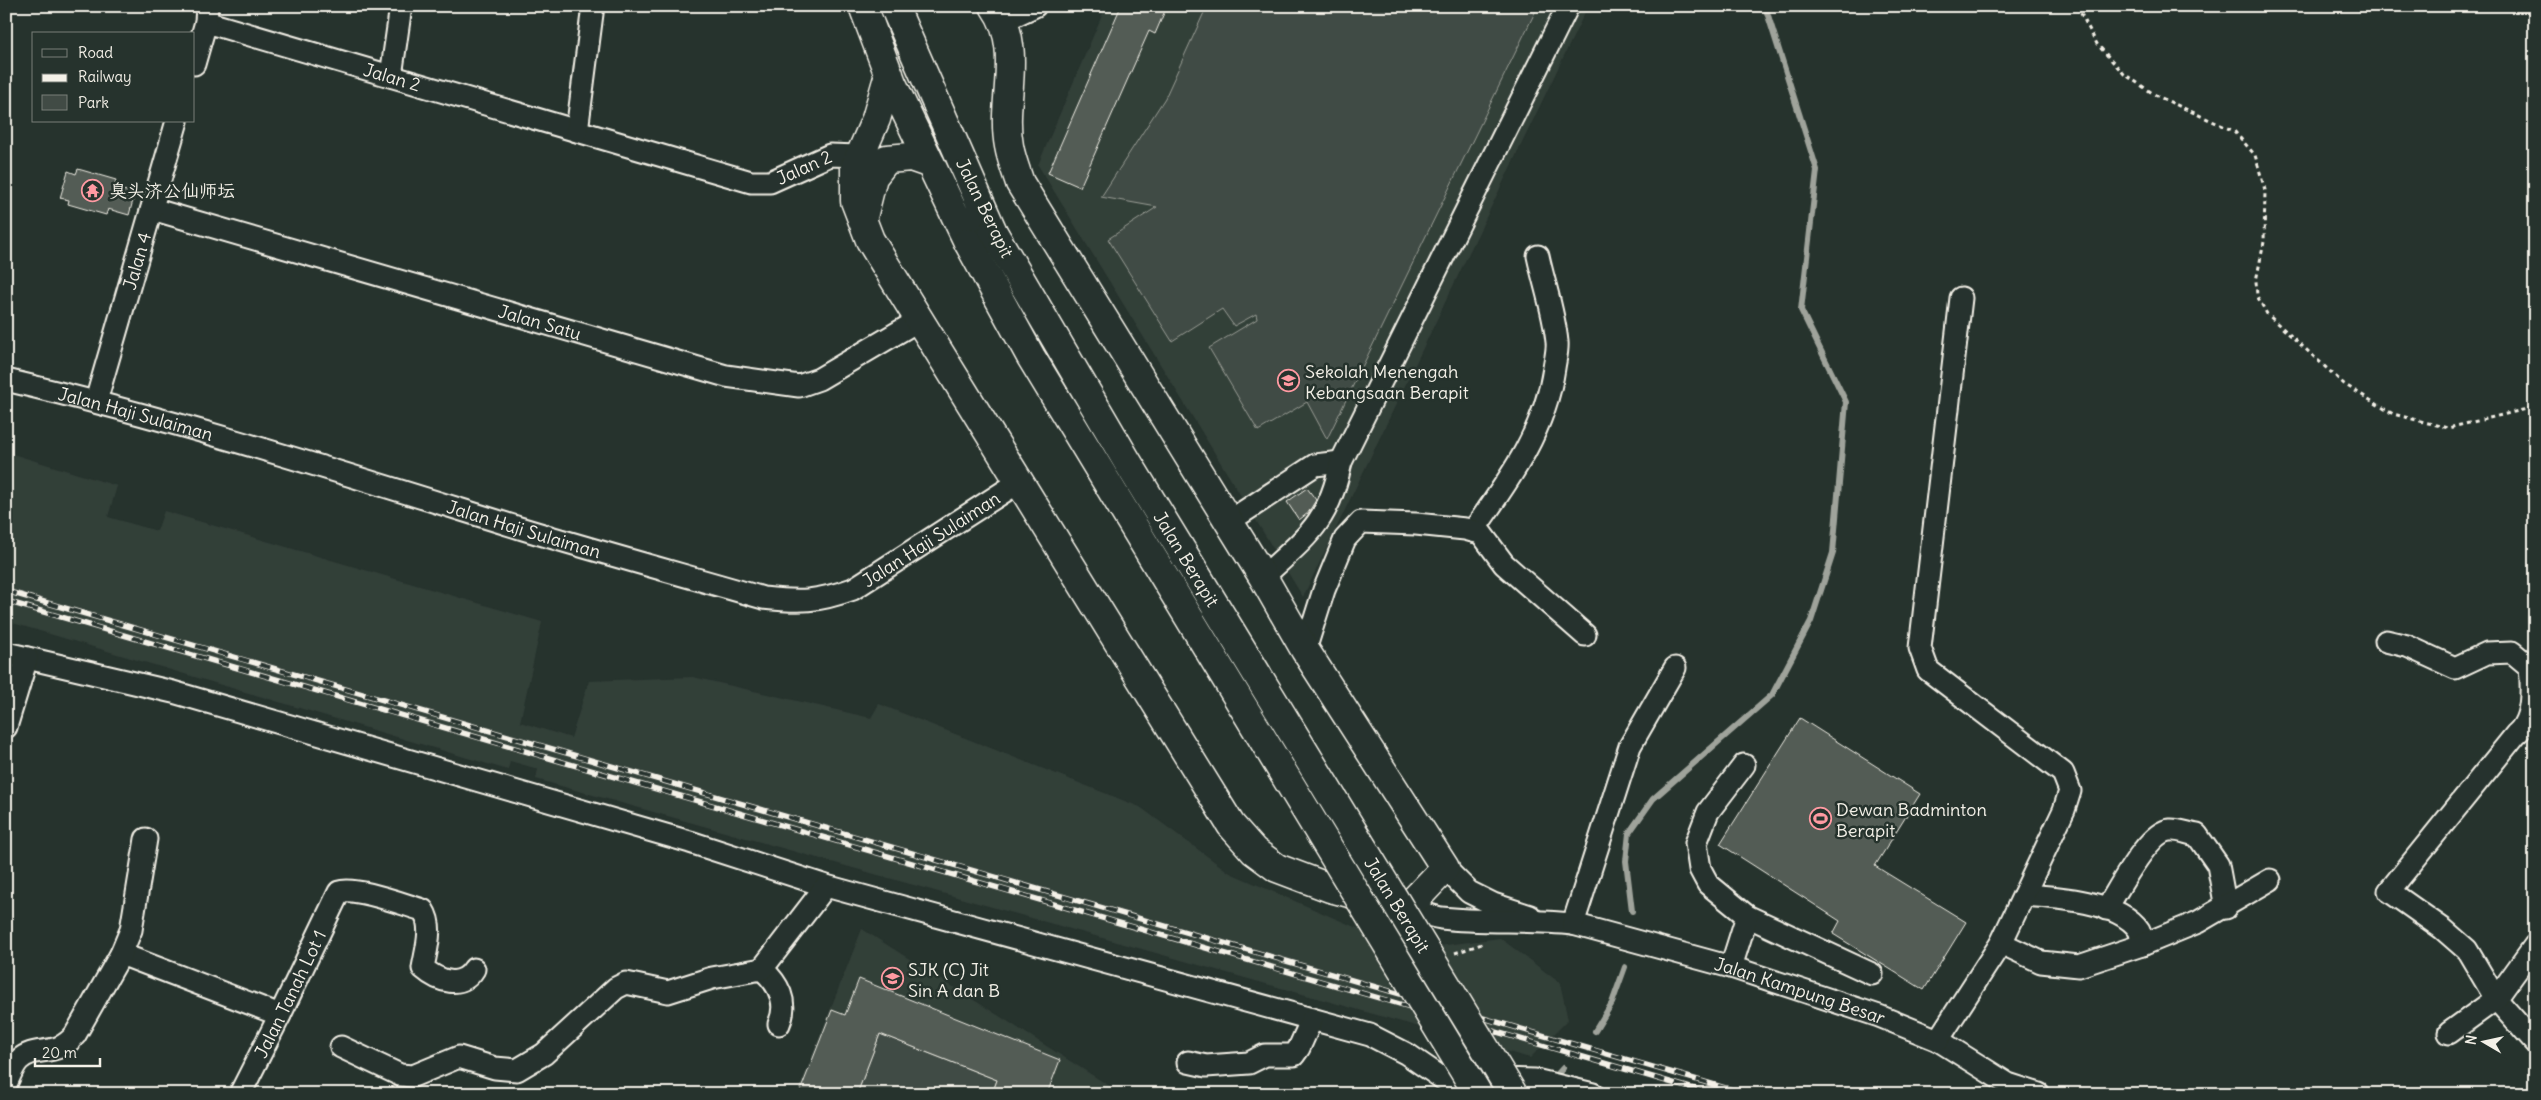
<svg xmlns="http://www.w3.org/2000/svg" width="2541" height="1100" font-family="Delius,'LXGW WenKai TC',sans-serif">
<rect width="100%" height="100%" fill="#26332d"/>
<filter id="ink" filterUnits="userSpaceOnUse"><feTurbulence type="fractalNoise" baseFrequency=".02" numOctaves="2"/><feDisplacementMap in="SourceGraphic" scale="10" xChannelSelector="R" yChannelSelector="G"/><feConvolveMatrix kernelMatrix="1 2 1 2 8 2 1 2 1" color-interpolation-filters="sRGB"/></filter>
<g filter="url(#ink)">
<path fill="#333f39" d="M1106,6H1588L1303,597L1038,165Z
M6,452L117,486L108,517L157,531L164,511L542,622L520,722L571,738L589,681L693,677L871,718L879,704L1140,807L1230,873L1408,950L1500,938L1560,983L1568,1020L1530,1058L536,779L538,769L510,761L508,770L6,621Z
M862,929L1122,1094H797Z"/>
<path fill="#414b45" stroke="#9a9e96" d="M1207,6H1538L1327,439L1307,402L1258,431L1209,348L1257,319L1256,314L1234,326L1222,309L1172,341L1108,239L1157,207L1101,197L1165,98Z
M880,1034L997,1080L992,1094H857Z"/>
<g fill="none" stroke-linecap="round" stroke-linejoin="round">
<path stroke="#9fa39b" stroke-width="6" d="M1632,911L1626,861L1629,833L1653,799L1772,695L1811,621L1833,553L1846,402L1801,310L1817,170L1765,6
M1595,1031L1612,1003L1625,967
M1553,1079L1563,1068"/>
</g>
<path fill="#525c55" stroke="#f4f1e8" d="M1121,6H1167L1155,34L1149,31L1080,187L1048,173Z
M78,169L116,180L114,188L135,193L129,215L108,209L106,215L68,204L69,200L60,198L68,171L76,174Z
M1307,488L1316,500L1308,513L1299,520L1287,502Z
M1800,718L1920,794L1875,866L1966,922L1924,990L1833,934L1840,921L1720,844Z
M859,979L1060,1060L1047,1094H992L997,1080L880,1034L857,1094H799L832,1010L845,1015Z"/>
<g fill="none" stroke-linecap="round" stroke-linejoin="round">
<defs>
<g id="minor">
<path d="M1003,21L1035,6"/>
<path id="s1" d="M206,22L751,182H770L830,155L858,156"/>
<path d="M194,64L206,22L207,6"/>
<path d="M391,76L401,6"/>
<path d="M577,131L593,6"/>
<path id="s2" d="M152,209L726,376L799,386L819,379L919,320"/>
<path id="s3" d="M6,380C181,421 352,476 523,529C603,553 683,575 763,598C800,602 817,602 853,589L1019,482"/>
<path id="s4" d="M96,401L177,121"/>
<path d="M1228,522L1315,465L1341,462"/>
<path d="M1473,531C1509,480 1545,431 1554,368C1555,360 1558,350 1557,342C1554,312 1544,284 1538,256"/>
<path d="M1263,577C1306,537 1329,523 1341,462L1568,6"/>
<path d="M2386,641L2407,646L2455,668L2487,653L2512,652L2530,667C2532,687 2534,720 2516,734L2389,891L2443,929L2467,950L2496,999L2535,1043"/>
<path d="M1305,650L1324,590L1345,539L1361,522L1416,524L1465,529L1481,533L1504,564L1585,635"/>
<path d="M6,653L173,692L690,842L826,886L1370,1035L1407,1054L1455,1087L1477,1094"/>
<path d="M6,727L27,658"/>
<path d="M1445,868L1469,892L1493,904L1530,916"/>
<path d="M2024,895C2055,897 2120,901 2139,930C2141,934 2141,940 2142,945"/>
<path id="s5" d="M1407,908C1418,911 1429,916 1441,918C1485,923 1529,919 1573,924L1731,967L1879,1016L1938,1040L2008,1084L2039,1094"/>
<path d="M2106,909C2118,891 2148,831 2170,830C2178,829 2189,834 2197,835L2218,865L2226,908"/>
<path d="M1747,916L1872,974"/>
<path d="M1573,924L1630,746L1675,668"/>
<path d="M2001,943L2041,962L2079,966L2142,945L2198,922L2270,880"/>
<path d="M121,954L280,1015"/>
<path d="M1731,967L1747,916L1708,884L1700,869L1696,843L1708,812L1744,765"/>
<path d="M762,969C778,983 789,1002 779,1024"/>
<path d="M2449,1033L2496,999L2535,945"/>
<path d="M1938,1040L2001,943L2064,810L2070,791L2063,773L1928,670L1920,648L1961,298"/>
<path d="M341,1047L400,1075L413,1076L459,1057L495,1068L517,1070L544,1054L616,988L626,983L668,992L712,978L762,969L826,886"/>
<path d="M1188,1062L1206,1066L1249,1063L1265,1055H1294L1299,1048L1312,1019"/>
<path d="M1504,1079L1535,1080L1593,1094"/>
<path d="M6,1084C10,1076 13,1066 19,1060C36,1044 55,1059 75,1035L121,954L131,930L146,839"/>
<path id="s6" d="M240,1094L280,1015L339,892C355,886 405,905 423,910C434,927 426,950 423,968C439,982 462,989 474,969"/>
</g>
<path id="major" d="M863,6L892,83L968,242
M894,6L993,232
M889,74L876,119L855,167V201L870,240L1231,825L1254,851L1277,868L1330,888L1407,908L1445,868L1305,650L1263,577L1020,183C1016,171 1011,158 1009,146C1000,99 1025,49 994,6
M864,213L873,177L887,159L911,157L931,164"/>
</defs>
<use href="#minor" stroke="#f4f1e8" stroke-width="25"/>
<use href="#major" stroke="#f4f1e8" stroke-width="31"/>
<path stroke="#f4f1e8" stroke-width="3" stroke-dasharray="4 4" stroke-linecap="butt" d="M2077,6L2097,44L2124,74L2157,96L2234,131L2255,155L2265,190L2264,242L2256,281L2257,296L2267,314L2344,384L2393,414L2448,428L2535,407
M1455,953L1482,944"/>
<use href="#minor" stroke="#26332d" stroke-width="21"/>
<use href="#major" stroke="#26332d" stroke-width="28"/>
<defs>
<path id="rail" d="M6,591L1746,1094
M6,601L1711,1094"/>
</defs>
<use href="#rail" stroke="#f4f1e8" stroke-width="5.5"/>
<use href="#rail" stroke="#26332d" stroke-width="4" stroke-dasharray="11" stroke-linecap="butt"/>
<defs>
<g id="major-bridge">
<path id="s7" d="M993,232L1127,461L1513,1094"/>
<path d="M968,242L1031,357L1478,1094"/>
</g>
</defs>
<use href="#major-bridge" stroke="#f4f1e8" stroke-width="31" stroke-linecap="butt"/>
<use href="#major-bridge" stroke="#26332d" stroke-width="28"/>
</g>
</g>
<defs>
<symbol id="temple-ring" viewBox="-11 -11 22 22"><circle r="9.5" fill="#26332d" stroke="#ff9aa2" stroke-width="1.5"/><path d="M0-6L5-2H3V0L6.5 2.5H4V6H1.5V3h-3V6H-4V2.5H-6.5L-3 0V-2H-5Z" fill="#ff9aa2"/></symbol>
<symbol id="school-ring" viewBox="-11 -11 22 22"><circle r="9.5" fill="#26332d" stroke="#ff9aa2" stroke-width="1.5"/><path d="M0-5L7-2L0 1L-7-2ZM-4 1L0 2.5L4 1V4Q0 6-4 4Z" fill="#ff9aa2"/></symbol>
<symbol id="stadium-ring" viewBox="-11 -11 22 22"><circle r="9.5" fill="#26332d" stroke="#ff9aa2" stroke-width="1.5"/><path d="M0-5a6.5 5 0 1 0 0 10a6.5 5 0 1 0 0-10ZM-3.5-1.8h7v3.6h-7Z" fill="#ff9aa2"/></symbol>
</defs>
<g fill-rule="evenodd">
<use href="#temple-ring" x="80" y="178" width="25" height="25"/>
<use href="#school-ring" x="1276" y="368" width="25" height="25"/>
<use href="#stadium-ring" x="1808" y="806" width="25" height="25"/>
<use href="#school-ring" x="880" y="966" width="25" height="25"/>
</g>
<g text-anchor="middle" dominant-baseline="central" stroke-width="5" stroke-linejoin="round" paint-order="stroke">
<g font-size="18" fill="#f4f1e8" stroke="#26332d">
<text stroke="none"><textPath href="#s1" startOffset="194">Jalan 2</textPath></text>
<text stroke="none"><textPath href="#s1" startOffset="624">Jalan 2</textPath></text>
<text transform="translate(985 208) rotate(64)">Jalan Berapit</text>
<text stroke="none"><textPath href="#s4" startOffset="146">Jalan 4</textPath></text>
<text stroke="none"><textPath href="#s2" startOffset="404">Jalan Satu</textPath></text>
<text stroke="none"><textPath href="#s3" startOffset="134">Jalan Haji Sulaiman</textPath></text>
<text stroke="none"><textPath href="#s3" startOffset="539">Jalan Haji Sulaiman</textPath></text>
<text stroke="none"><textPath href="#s3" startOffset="972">Jalan Haji Sulaiman</textPath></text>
<text stroke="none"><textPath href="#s7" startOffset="380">Jalan Berapit</textPath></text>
<text stroke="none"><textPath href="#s7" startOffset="785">Jalan Berapit</textPath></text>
<text stroke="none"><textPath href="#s5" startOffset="404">Jalan Kampung Besar</textPath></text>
<text stroke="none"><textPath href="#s6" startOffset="112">Jalan Tanah Lot 1</textPath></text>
</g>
<g font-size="18" fill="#f4f1e8" stroke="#26332d" text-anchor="start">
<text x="109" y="190">臭头济公仙师坛</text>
<text x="1305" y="371">Sekolah Menengah<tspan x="1305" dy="21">Kebangsaan Berapit</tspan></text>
<text x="1836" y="809">Dewan Badminton<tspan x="1836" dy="21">Berapit</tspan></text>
<text x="908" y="969">SJK (C) Jit<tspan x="908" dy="21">Sin A dan B</tspan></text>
</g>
</g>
<rect width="2541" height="1100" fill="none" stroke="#26332d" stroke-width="25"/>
<rect x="12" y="12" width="2516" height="1075" fill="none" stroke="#f4f1e8" stroke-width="2" filter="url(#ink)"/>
<rect x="32" y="32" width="162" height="90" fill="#26332d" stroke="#787f78"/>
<rect x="42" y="49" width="25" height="8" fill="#26332d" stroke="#787f78"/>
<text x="78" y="58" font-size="15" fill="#f4f1e8">Road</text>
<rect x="42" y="74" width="25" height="8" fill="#f4f1e8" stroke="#787f78"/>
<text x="78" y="82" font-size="15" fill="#f4f1e8">Railway</text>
<rect x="42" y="95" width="25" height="15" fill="#414b45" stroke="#787f78"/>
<text x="78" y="108" font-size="15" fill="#f4f1e8">Park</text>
<g transform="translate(2484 1042) rotate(279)" stroke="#26332d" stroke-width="4" paint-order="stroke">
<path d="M0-4L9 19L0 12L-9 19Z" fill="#f4f1e8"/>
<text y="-8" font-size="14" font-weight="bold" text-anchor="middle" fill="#f4f1e8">N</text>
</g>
<path d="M35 1058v8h65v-8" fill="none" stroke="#f4f1e8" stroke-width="2.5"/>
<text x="42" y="1058" font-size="15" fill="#f4f1e8" stroke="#26332d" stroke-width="4" paint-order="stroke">20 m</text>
</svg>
